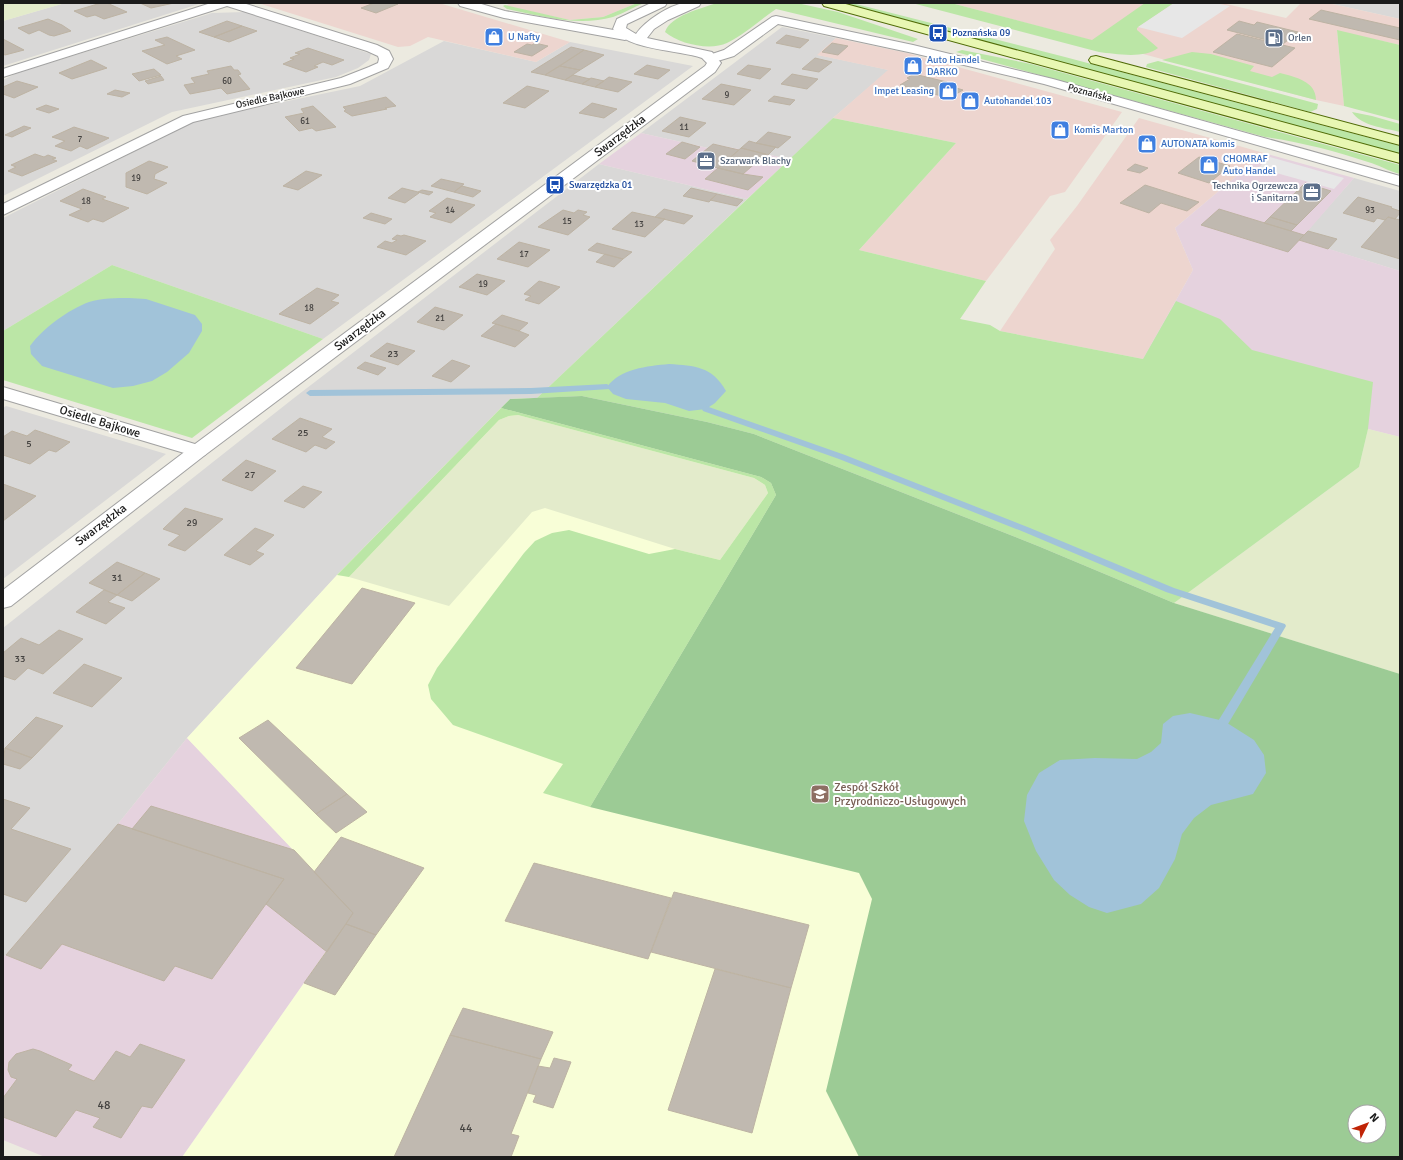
<svg xmlns="http://www.w3.org/2000/svg" width="1403" height="1160" font-family="Signika,sans-serif">
<rect width="100%" height="100%" fill="#eceae0"/>
<path fill="#d9d8d7" d="M65,3H202L3,66V21Z
M1328,3H1400V19Z
M245,12L371,54L369,60L358,68L336,77L172,112L3,196V80L17,73L212,13Z
M782,27L836,38L818,55L889,70L833,118L790,159L713,144L708,148L641,133Z
M444,41L536,62L570,42L693,66L323,339L112,265L3,331V218L197,120L360,86Z
M599,164L747,199L537,398L510,399L337,575L187,738L118,824L3,958V628L294,398Z
M1354,178L1400,191V271L1299,240Z
M6,406L166,454L3,579V408Z"/>
<path fill="#edd5cf" d="M258,3H439L570,42L536,62L428,37L410,46L398,47Z
M510,3H637L603,17L570,20L506,6Z
M951,3H1222L1286,18L1301,3H1328L1400,19V45L1337,31L1344,106L1316,100Z
M836,38L907,53L1122,112L1065,192L1050,196L986,281L859,250L956,143L833,118L888,70L817,55Z
M1139,118L1264,153L1175,228L1193,270L1143,359L1000,331L1055,249L1050,240L1077,206Z"/>
<path fill="#e5d2de" d="M641,133L708,148L713,144L790,159L747,199L599,164Z
M1264,153L1354,178L1300,240L1400,271V437L1368,429L1038,546L1193,270L1175,228Z
M187,738L353,913L182,1157H45L3,1140V958L118,824Z"/>
<path fill="#f8fed7" fill-rule="evenodd" d="M537,398L754,434L1174,603L1400,674V1157H188L183,1156L353,913L187,738L337,575L510,399ZM1355,1112H1379V1136H1355Z"/>
<path fill="#e3ebcb" d="M3,3H65L3,21Z
M518,415L754,478L765,485L768,493L720,560L675,549L545,508L532,512L449,606L349,577L499,420L509,416Z
M1368,429L1400,437V674L1174,603L1359,467Z"/>
<path fill="#bbe6a6" d="M637,3H644C634,7 624,13 613,17C578,27 542,16 507,9L503,6L505,5L570,20L603,17Z
M716,3H797L838,12L918,39L913,42L776,9C760,20 744,35 727,43C710,51 679,44 665,32C671,15 701,9 716,3Z
M844,3H852L1065,57L1400,146V154Z
M912,3H951L1092,40L1145,3H1174L1137,28V30L1158,48C1145,59 1115,54 1099,52Z
M1337,30L1400,45V121L1344,106Z
M962,50L1031,64L1400,165V174C1388,171 1379,165 1368,162C1335,151 1300,142 1265,137L956,52Z
M1192,52L1211,54L1254,66L1250,71L1272,77L1280,73C1295,77 1316,81 1316,100L1162,60Z
M1158,61L1318,104L1317,109L1310,112L1146,67L1147,64Z
M1352,112L1372,116L1400,124V132C1385,128 1361,126 1352,112Z
M833,118L956,143L859,250L986,281L960,319L990,325L1000,331L1143,359L1176,301L1220,319L1252,350L1373,382L1368,429L1359,467L1174,603L1038,546L754,434L707,422L582,396L537,398Z
M112,265L323,339L192,438L3,380V331Z
M501,408L761,477L771,483L776,495L590,807L543,793L563,764L453,725L431,699L428,685L437,668L524,553L535,541L552,533L569,530L649,554L675,549L720,560L768,493L765,485L754,478L518,415L509,416L499,420L349,577L337,575Z"/>
<path fill="#9ccb95" fill-rule="evenodd" d="M582,396L707,422L754,434L1038,546L1174,603L1400,674V1157H859L826,1091L872,899L859,873L590,807L776,495L771,483L761,477L501,408L510,399ZM1355,1112H1379V1136H1355Z"/>
<path fill="#e7e7e7" d="M1174,3H1215L1230,6L1182,38L1138,27Z
M1270,157L1344,178L1334,189L1258,168Z"/>
<path fill="#a1c3d9" d="M129,298L146,299L195,315L202,324V331L189,353L167,372L152,381L133,386L113,388L42,366L31,354L30,346C43,328 68,310 89,302C101,298 117,298 129,298Z
M669,364C695,366 712,366 726,391L715,403L706,409L689,411L665,403L626,399L613,394L607,387C620,369 647,366 669,364Z
M1190,713L1224,721L1254,740L1264,755L1266,773L1253,794L1211,805L1194,818L1182,834L1175,859L1159,888L1141,904L1107,913L1089,907L1070,895L1054,880L1036,851L1024,821L1027,795L1039,773L1060,760L1095,758L1137,759L1151,752L1161,743L1163,724L1173,716Z"/>
<g fill="none" stroke-linecap="round" stroke-linejoin="round">
<path fill="#a1c3d9" fill-rule="evenodd" d="M607,384L611,387L610,389L531,394L310,396L306,393L310,390L531,388Z
M706,406L845,455L1030,528L1174,588L1285,624L1286,626L1228,724H1220L1218,721L1220,718L1275,628L1166,592L1024,532L839,459L703,411L702,409L703,407Z"/>
</g>
<path fill="#c0b9b0" stroke="#bdb3a3" d="M101,3H107L127,12L104,19L95,15L87,17L74,11Z
M140,3H174L151,8Z
M374,3H393L398,4L376,13L361,8Z
M1321,10L1400,28V40L1309,19Z
M48,19L62,25L71,31L54,36L49,35L39,30L29,34L18,28Z
M227,21L242,26L214,37L199,32Z
M1239,21L1254,25L1257,22L1298,32L1283,44L1227,30Z
M242,26L257,31L229,42L214,37Z
M1237,34L1295,48L1272,67L1213,52Z
M786,35L809,40L800,48L776,43Z
M167,37L195,50L176,56L182,59L167,64L142,51L165,45L155,40Z
M3,39L24,50L5,55L3,54Z
M535,43L548,46L532,56L514,52L527,44L532,45Z
M832,43L848,46L838,55L822,52Z
M571,47L584,50L545,75L531,72Z
M308,48L344,60L332,65L323,62L314,66L318,67L306,72L283,64L294,59L290,58L300,54L295,53Z
M584,50L604,55L580,70L560,66Z
M815,58L832,62L819,72L802,69Z
M91,60L107,68L72,79L59,73Z
M647,65L670,70L658,79L634,74Z
M748,65L771,69L760,79L737,74Z
M231,66L234,70H238L241,74L238,75L250,89L227,94L221,88L190,94L184,85L195,83L191,78L209,74L207,71Z
M560,66L580,70L565,80L545,75Z
M154,69L161,75L139,81L132,74Z
M792,74L818,79L807,89L781,84Z
M914,74L947,82L943,84L963,90L949,98L900,85L910,79L907,78Z
M573,75L590,79L582,84L565,80Z
M161,76L164,80L148,84L145,81Z
M609,77L632,82L618,92L595,87Z
M591,78L604,81L595,87L582,84Z
M17,81L38,87L14,98L3,94V87Z
M721,84L751,90L734,105L702,99Z
M527,86L549,91L525,108L503,103Z
M115,90L130,93L122,97L107,94Z
M774,96L795,100L790,105L768,101Z
M386,97L396,106L385,108L387,109L352,116L344,111L346,110L343,107Z
M592,103L617,109L604,118L579,113Z
M46,105L59,109L49,113L36,109Z
M313,106L336,127L316,131L312,128L299,131L285,117L304,113L301,109Z
M680,117L706,123L689,137L662,131Z
M24,126L31,128L12,137L5,135Z
M74,127L109,138L87,149L80,146L71,151L55,146L65,141L52,137Z
M768,132L791,137L778,148L756,143Z
M749,141L756,143L776,147L768,155L741,148Z
M682,142L700,147L685,159L666,154Z
M713,144L739,150L718,168L692,161Z
M741,148L766,154L743,174L718,168Z
M35,154L44,157L48,155L56,158L52,159L57,161L22,176L8,171L16,167L11,165Z
M1199,157L1230,166L1209,183L1178,173Z
M149,161L168,167L155,174L154,179L167,183L147,194L126,187V173Z
M1135,164L1148,168L1140,173L1127,170Z
M718,168L743,174L763,177L748,190L705,179Z
M306,171L322,175L298,190L283,186Z
M441,179L464,184L454,192L431,186Z
M1305,183L1331,191L1323,199L1297,191Z
M1145,185L1199,202L1187,211L1161,203L1149,213L1120,203Z
M462,186L481,191L473,197L454,192Z
M402,188L418,192L419,193L405,203L388,198Z
M691,188L717,194L709,202L683,196Z
M83,189L106,197L102,199L129,208L103,222L93,219L88,222L69,215L82,209L60,201Z
M422,190L433,192L429,195L418,192Z
M1297,191L1323,199L1297,225L1270,217Z
M717,194L743,200L737,206L710,200Z
M1358,197L1392,207L1391,208L1400,211V213L1395,219L1388,217L1385,220L1377,218L1374,222L1343,213Z
M447,198L475,205L451,223L430,217L436,213L429,211Z
M664,209L693,216L684,224L655,217Z
M1219,209L1291,231L1304,235L1288,252L1201,225Z
M563,210L574,213L578,210L587,212L583,215L590,217L568,235L538,227Z
M632,212L655,217L665,219L645,237L612,229Z
M371,213L392,219L385,224L363,218Z
M1270,217L1297,225L1291,231L1264,223Z
M1388,217L1400,220V259L1361,247Z
M1308,231L1337,239L1328,249L1299,240Z
M397,235L401,236L404,235L426,241L406,255L377,247L385,241L392,243L397,240L392,239Z
M519,242L550,250L528,267L497,259Z
M597,243L632,252L623,259L588,250Z
M605,254L623,259L614,267L596,262Z
M477,274L505,281L487,295L459,287Z
M539,281L560,287L539,304L525,300L531,296L524,294Z
M317,288L339,295L331,301L339,303L310,324L279,314Z
M435,307L463,315L444,330L417,322Z
M502,315L528,323L519,331L492,323Z
M496,324L519,331L529,335L515,347L481,336Z
M387,343L415,351L398,365L370,356Z
M452,360L470,366L451,382L432,376Z
M365,362L386,368L378,375L357,368Z
M300,418L332,429L322,437L335,442L326,449L315,445L306,452L272,439Z
M35,430L70,442L56,452L49,450L30,464L3,455V437L12,431L27,436Z
M246,460L276,471L252,491L222,480Z
M3,484L36,496L3,521Z
M303,486L322,492L304,508L284,501Z
M185,508L223,519L185,551L168,545L180,535L163,529Z
M255,528L274,535L256,551L264,554L250,565L224,555Z
M117,562L145,573L117,595L89,583Z
M145,573L160,579L132,601L117,595Z
M362,588L415,603L352,684L296,668Z
M104,590L117,595L108,602L125,608L106,624L76,612Z
M59,630L83,639L43,674L28,668L15,680L3,676V653L21,638L39,645Z
M84,664L122,678L92,707L53,693Z
M36,717L63,726L32,758L5,748Z
M268,720L347,794L316,814L239,738Z
M5,748L32,758L20,769L3,764Z
M347,794L367,812L336,833L316,814Z
M3,799L30,808L11,829L71,849L26,902L3,894Z
M151,806L294,850L353,913L327,952L266,904L284,879L132,829Z
M118,824L284,879L212,979L175,966L164,981L62,944L41,969L6,955Z
M341,837L424,868L376,935L346,924L353,913L314,872Z
M534,863L671,898L648,959L505,921Z
M674,892L809,925L791,988L651,952Z
M346,924L376,935L335,995L304,983Z
M715,969L791,988L752,1133L668,1110Z
M463,1008L553,1032L541,1059L450,1035Z
M450,1035L541,1059L511,1134L519,1136L511,1157H394Z
M140,1044L185,1060L152,1108L142,1106L121,1138L93,1127L100,1118L76,1110L56,1137L3,1117V1098L17,1079L11,1077L8,1070L9,1062L16,1054L33,1049L40,1051L72,1065L68,1070L94,1081L116,1051L130,1057Z
M554,1058L571,1062L553,1108L533,1102L536,1095L528,1093L538,1066L550,1068Z"/>
<g fill="none" stroke-linecap="round" stroke-linejoin="round">
<defs>
<path id="minor" d="M211,3H243L377,45L389,51L393,59L388,68L350,84L193,122L3,215V204L183,116L341,78L369,67L378,63L379,59L378,56L367,51L227,6L3,77V69Z
M458,3H478L505,11L625,32L631,36L625,40L504,18L460,6Z
M776,16L913,45L1053,79L1400,176V186L1044,84L913,53L778,24L734,56L711,63L704,59L706,56L724,50L772,17Z
M3,387L205,447L208,451L205,455L198,457L191,455L3,399Z"/>
<path id="tertiary" d="M651,3H667L665,6L627,24L626,28L636,34C645,21 669,5 685,3C690,2 696,3 701,3L699,6L668,20L654,29L647,38L712,52L721,63L715,72L205,455L11,606L3,608V590L191,447L705,66L707,63L702,58C679,50 627,50 613,29L617,19Z"/>
<path id="secondary" d="M822,3H842L1400,154V163L824,6Z
M1096,56L1400,137V145L1091,63L1089,60L1091,57Z"/>
</defs>
<use href="#minor" stroke="#a2a2a2" stroke-width="2"/>
<use href="#tertiary" stroke="#a2a2a2" stroke-width="2"/>
<use href="#secondary" stroke="#506c07" stroke-width="2"/>
<use href="#minor" fill="#fff" fill-rule="evenodd"/>
<use href="#tertiary" fill="#fff" fill-rule="evenodd"/>
<use href="#secondary" fill="#e8f7b3" fill-rule="evenodd"/>
</g>
<defs>
<symbol id="bus-square" viewBox="-11 -11 22 22"><rect x="-9" y="-9" width="18" height="18" rx="4" fill="#1a4fb4" stroke="#fff"/><path d="M-5-6H5V4H4V6H2V4H-2V6H-4V4H-5ZM-3.5-4V0h7V-4ZM-3.5 1.2v1.5H-2V1.2ZM2 1.2v1.5H3.5V1.2Z" fill="#fff"/></symbol>
<symbol id="shop-square" viewBox="-11 -11 22 22"><rect x="-9" y="-9" width="18" height="18" rx="4" fill="#3f7fe0" stroke="#fff"/><path d="M-5-2.5h2.3a2.7 3.5 0 0 1 5.4 0H5L5.5 6h-11ZM-1.5-2.5h3a1.5 2.3 0 0 0-3 0Z" fill="#fff"/></symbol>
<symbol id="fuel-square" viewBox="-11 -11 22 22"><rect x="-9" y="-9" width="18" height="18" rx="4" fill="#5c6f8a" stroke="#fff"/><path d="M-5.5-6h7V0h2V4h1.3V-2.5L3-4.5l.8-.8L6-3V5H2.5V1h-1V6h-7ZM-4.2-4.7v3.2H.2V-4.7Z" fill="#fff"/></symbol>
<symbol id="office-square" viewBox="-11 -11 22 22"><rect x="-9" y="-9" width="18" height="18" rx="4" fill="#5c6f8a" stroke="#fff"/><path d="M-6-3h4V-5.5h4V-3h4V5H-6ZM-1-4.5V-3h2v-1.5ZM-6 0V1H6V0Z" fill="#fff"/></symbol>
<symbol id="school-square" viewBox="-11 -11 22 22"><rect x="-9" y="-9" width="18" height="18" rx="4" fill="#8d6e63" stroke="#fff"/><path d="M0-5L7-2L0 1L-7-2ZM-4 1L0 2.5L4 1V4Q0 6-4 4Z" fill="#fff"/></symbol>
</defs>
<g fill-rule="evenodd">
<use href="#bus-square" x="927" y="22" width="22" height="22"/>
<use href="#shop-square" x="483" y="26" width="22" height="22"/>
<use href="#fuel-square" x="1263" y="27" width="22" height="22"/>
<use href="#shop-square" x="902" y="55" width="22" height="22"/>
<use href="#shop-square" x="937" y="80" width="22" height="22"/>
<use href="#shop-square" x="959" y="90" width="22" height="22"/>
<use href="#shop-square" x="1049" y="119" width="22" height="22"/>
<use href="#shop-square" x="1136" y="133" width="22" height="22"/>
<use href="#office-square" x="695" y="150" width="22" height="22"/>
<use href="#shop-square" x="1198" y="154" width="22" height="22"/>
<use href="#bus-square" x="544" y="174" width="22" height="22"/>
<use href="#office-square" x="1301" y="181" width="22" height="22"/>
<use href="#school-square" x="809" y="783" width="22" height="22"/>
</g>
<g text-anchor="middle" dominant-baseline="central" stroke-width="4" stroke-linejoin="round" paint-order="stroke">
<g font-size="9" fill="#444240">
<text x="227" y="81">60</text>
<text x="727" y="95">9</text>
<text x="305" y="121">61</text>
<text x="684" y="127">11</text>
<text x="80" y="139">7</text>
<text x="136" y="178">19</text>
<text x="86" y="201">18</text>
<text x="450" y="210">14</text>
<text x="1370" y="210">93</text>
<text x="567" y="221">15</text>
<text x="639" y="224">13</text>
<text x="524" y="254">17</text>
<text x="483" y="284">19</text>
<text x="309" y="308">18</text>
<text x="440" y="318">21</text>
</g>
<g font-size="10" fill="#164399" stroke="#fff" text-anchor="start">
<text x="952" y="33">Poznańska 09</text>
<text x="569" y="185">Swarzędzka 01</text>
</g>
<g font-size="10" fill="#366cbe" stroke="#fff" text-anchor="start">
<text x="508" y="37">U Nafty</text>
<text x="927" y="60">Auto Handel<tspan x="927" dy="12">DARKO</tspan></text>
<text x="934" y="91" text-anchor="end">Impet Leasing</text>
<text x="984" y="101">Autohandel 103</text>
<text x="1074" y="130">Komis Marton</text>
<text x="1161" y="144">AUTONATA komis</text>
<text x="1223" y="159">CHOMRAF<tspan x="1223" dy="12">Auto Handel</tspan></text>
</g>
<g font-size="10" fill="#4e5e75" stroke="#fff" text-anchor="start">
<text x="1288" y="38">Orlen</text>
<text x="720" y="161">Szarwark Blachy</text>
<text x="1298" y="186" text-anchor="end">Technika Ogrzewcza<tspan x="1298" dy="12">i Sanitarna</tspan></text>
</g>
<g font-size="10" fill="#1b1b1b" stroke="#fff">
<text transform="translate(1090 93) rotate(15)">Poznańska</text>
<text transform="translate(270 98) rotate(-12)">Osiedle Bajkowe</text>
</g>
<g font-size="10" fill="#444240">
<text x="393" y="354">23</text>
<text x="303" y="433">25</text>
<text x="29" y="444">5</text>
<text x="250" y="475">27</text>
<text x="192" y="523">29</text>
<text x="117" y="578">31</text>
<text x="20" y="659">33</text>
</g>
<g font-size="12" fill="#1b1b1b" stroke="#fff">
<text transform="translate(620 136) rotate(-37)">Swarzędzka</text>
<text transform="translate(360 330) rotate(-37)">Swarzędzka</text>
<text transform="translate(100 422) rotate(17)">Osiedle Bajkowe</text>
<text transform="translate(101 525) rotate(-37)">Swarzędzka</text>
</g>
<g font-size="12" fill="#785e54" stroke="#fff" text-anchor="start">
<text x="834" y="787">Zespół Szkół<tspan x="834" dy="14">Przyrodniczo-Usługowych</tspan></text>
</g>
<g font-size="12" fill="#444240">
<text x="104" y="1105">48</text>
<text x="466" y="1128">44</text>
</g>
</g>
<rect width="1403" height="1160" fill="none" stroke="#1b1b1b" stroke-width="8"/>
<g transform="translate(1367 1124) rotate(48)"><circle r="19" fill="#ffffff" stroke="#a4a4a4"/>
<path d="M0-3L7 15L0 10L-7 15Z" fill="#c02406"/>
<text y="-6" font-size="11" font-weight="bold" text-anchor="middle" fill="#1b1b1b">N</text>
</g>
</svg>
